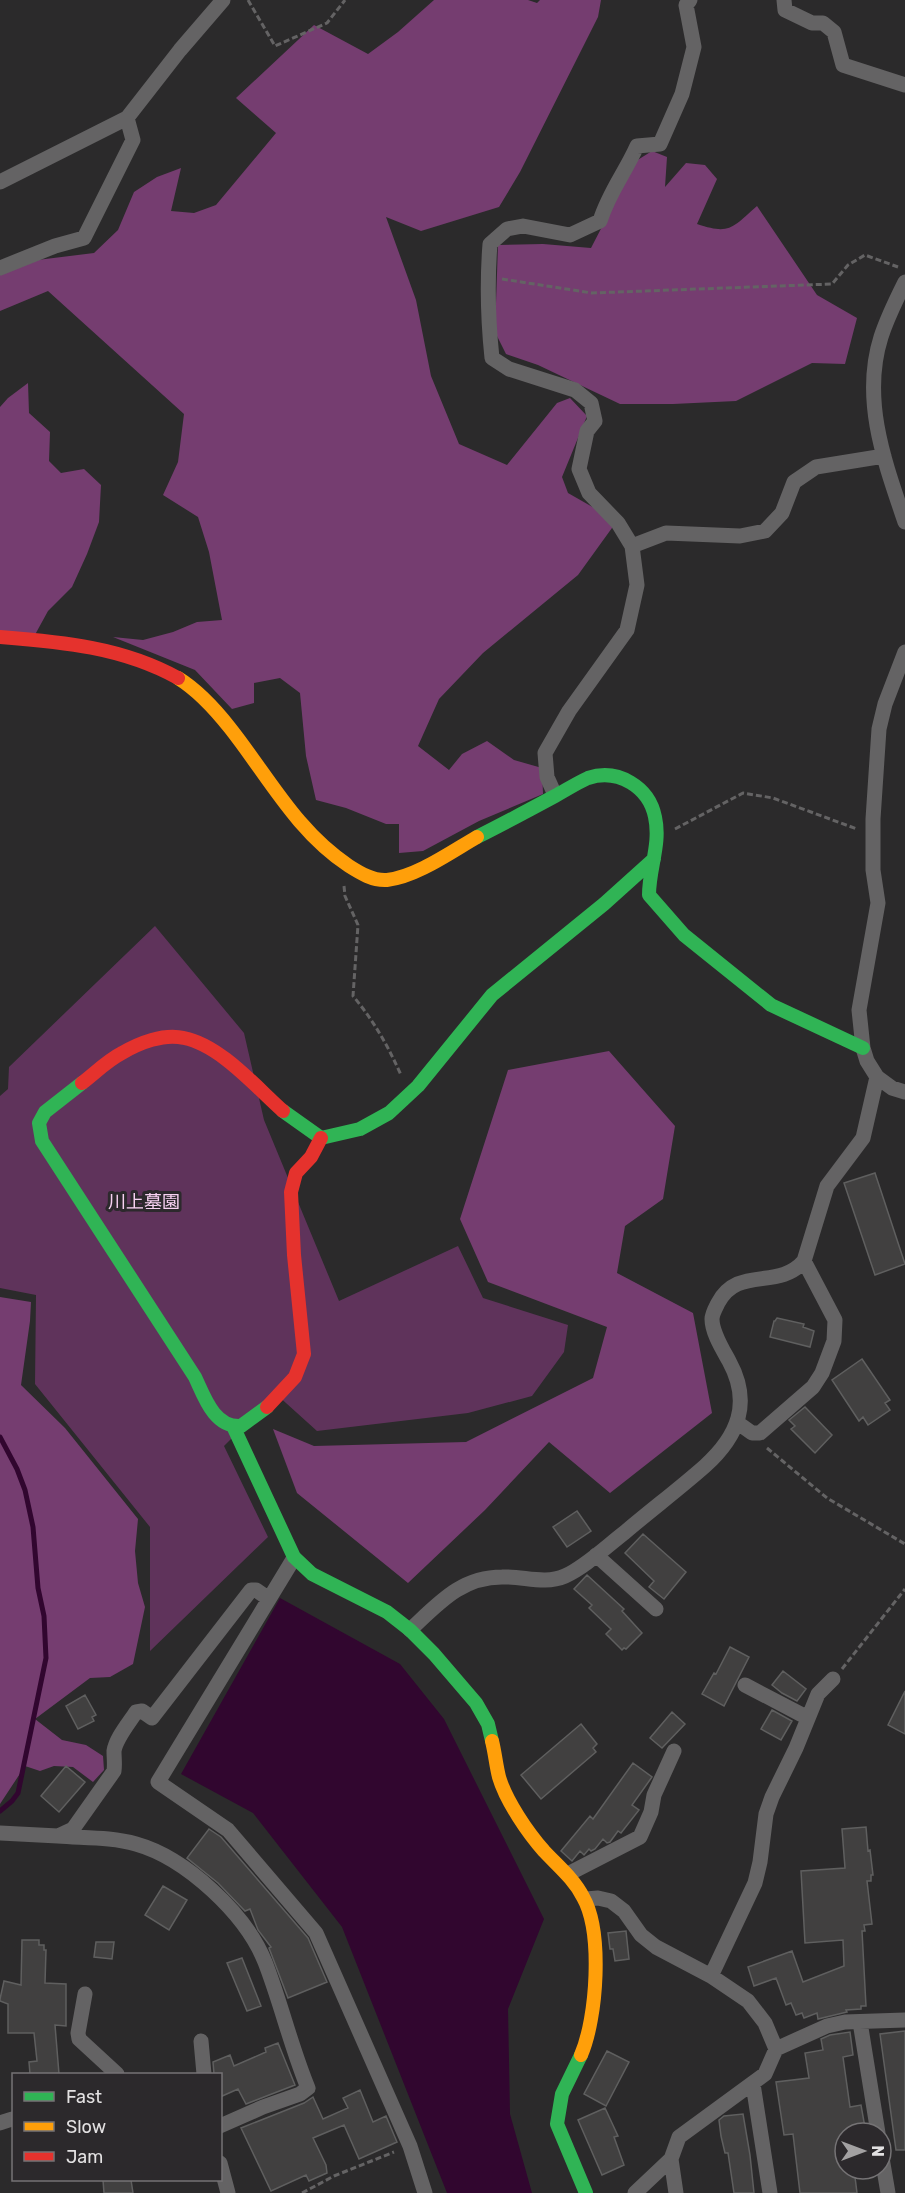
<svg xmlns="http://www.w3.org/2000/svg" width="905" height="2193" font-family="Rubik,'Noto Sans JP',sans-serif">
<rect width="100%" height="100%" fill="#2b2a2b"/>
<path fill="#5f335b" d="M155,926L244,1033L264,1120L339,1301L458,1246L483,1298L568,1325L564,1352L532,1396L468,1413L317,1431L276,1394L224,1446L268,1537L150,1651V1527L35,1384L36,1295L0,1288V1096L8,1089L9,1067Z"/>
<path fill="#753d70" d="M434,0H528L537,3L540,0H601L598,17L520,172L499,207L421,231L386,217L416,300L431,376L459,444L507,465L557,403L570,398L587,416L562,477L568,493L617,521L578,575L483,653L439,699L418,746L449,770L462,754L487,741L514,760L542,768L543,794L479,821L423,851L399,853V824H386L346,808L316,800L306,756L300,693L280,678L254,683V703L232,709L195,670L113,637L143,640L173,632L197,622L222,620L209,552L198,517L163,495L178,462L184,414L48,291L0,311V271L13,263L94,253L118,230L134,192L157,177L181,168L171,211L194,213L216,205L276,133L236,98L314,25L368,54L398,32Z
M652,151L667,157L665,187L686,163L705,165L717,179L697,224C730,235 732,228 757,206L817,295L857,318L845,364L812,363L736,401L673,404H620L538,365L506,354L495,332L498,245L543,244L591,248L636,161Z
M28,383L29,413L50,432L49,461L61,473L84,469L101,485L99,522L87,554L72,587L48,611L31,642L0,637V407L8,398Z
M609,1051L675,1126L663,1199L625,1226L617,1273L693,1313L712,1413L610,1493L549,1442L485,1510L408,1583L297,1493L273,1429L314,1446L466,1442L593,1378L607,1327L488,1282L460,1219L508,1070Z
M0,1297L31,1302L30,1321L21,1385L65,1428L138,1519L135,1551L138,1583L145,1607L133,1664L110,1677L90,1678L35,1719L62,1740L86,1745L103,1756L104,1770L93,1782L73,1767L54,1766L40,1771L25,1766L0,1804Z"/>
<path fill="#31062f" d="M280,1598L400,1664L444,1719L544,1919L508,2009L510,2114L532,2193H447L342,1927L253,1813L181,1774Z"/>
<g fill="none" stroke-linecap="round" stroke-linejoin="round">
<path stroke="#31062f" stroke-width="5" d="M0,1437L17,1469L25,1490L33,1527L38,1588L44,1616L46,1658L18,1793L12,1801L0,1811"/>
</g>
<path fill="#414040" stroke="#5f5f5f" stroke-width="1.5" d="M875,1173L905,1264L875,1275L844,1183Z
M777,1318L804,1324L803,1327L814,1331L810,1347L770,1337L774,1321H775Z
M862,1359L890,1400L885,1403L890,1410L868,1425L863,1417L859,1421L832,1380Z
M805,1407L832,1435L815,1453L791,1429L795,1426L789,1420Z
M577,1511L591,1531L567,1547L553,1527Z
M643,1534L686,1572L664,1599L649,1587L654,1581L625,1553Z
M587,1575L624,1609L622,1611L642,1633L626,1649L624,1648L622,1650L606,1634L611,1629L589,1608L592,1605L574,1589Z
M730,1647L749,1657L724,1706L702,1694L714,1673L716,1674Z
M783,1671L806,1689L797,1701L782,1693L772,1685Z
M905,1691V1734L888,1725Z
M85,1695L96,1715L92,1717L94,1721L78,1729L66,1706Z
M772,1710L792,1721L781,1740L761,1729Z
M672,1712L685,1724L662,1748L650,1738Z
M581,1724L597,1744L593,1748L596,1752L541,1799L521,1775Z
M633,1763L652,1777L632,1805L639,1810L621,1833L618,1831L610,1842L607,1843L603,1839L595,1849L591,1851L589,1849L584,1855L580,1851L572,1861L561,1851L590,1816L593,1819Z
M66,1766L85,1782L59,1812L41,1796Z
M866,1827L868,1851L870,1850L873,1875H871V1881H867L872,1924L864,1925L865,1931H862L866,2006H861V2009L846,2010L847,2012L818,2019L817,2013L804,2018L802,2013L796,2015L791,2003L786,2005L776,1978L754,1986L748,1967L792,1951L803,1982L844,1966L843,1940L805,1943L801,1871L845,1868L842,1829Z
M209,1829L221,1837L308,1938L327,1982L288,1998L269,1948L271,1947L258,1930L250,1909L245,1911L218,1883L187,1858Z
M163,1886L187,1900L169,1930L145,1915Z
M626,1931L629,1959L615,1961L613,1949H610L608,1933Z
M22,1940H39V1945H44V1950H46L45,1983L66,1984V2026L55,2025L59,2074H30L29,2062L37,2061L34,2033H8V2004L0,2001V1999L4,1981L21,1985Z
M96,1942H114L112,1959L94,1957Z
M242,1958L261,2006L247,2011L227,1963Z
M905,2031V2150H896L880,2034Z
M850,2032L853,2055L843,2057L850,2107L861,2105L866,2133H845V2169H854L857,2193H800L793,2134L784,2135L776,2082L809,2078L805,2053L823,2050L821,2039L830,2035Z
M278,2043L295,2085L246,2104L238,2089L220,2097V2074H214L213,2062L230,2055L234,2066L266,2052L265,2048Z
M607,2051L629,2062L606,2106L584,2094Z
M360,2090L373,2122L386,2116L397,2142L359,2159L344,2125L313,2138L326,2165L327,2173L309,2181L306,2175L271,2191L241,2128L304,2103L313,2097L323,2119L348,2108L343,2098Z
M605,2108L618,2136L614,2137L624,2165L602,2175L578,2120Z
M743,2114L750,2155L754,2193H734L728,2153H725L721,2136L719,2120L724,2116Z
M103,2180H131L133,2193H104Z"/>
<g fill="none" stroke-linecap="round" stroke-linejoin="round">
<path stroke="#646364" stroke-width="3" stroke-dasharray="6 3" stroke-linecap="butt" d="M248,0L275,46L327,23L345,0
M502,279L592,293L832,284L848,265L865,255L898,267
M675,829L743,793L773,798L857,829
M344,886L345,896L358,925L353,996C374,1021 388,1046 401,1075
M767,1448L827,1498L905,1544
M842,1669L905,1589
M302,2193L334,2176L394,2152"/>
<path stroke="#646364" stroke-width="15" d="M784,0L785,10L812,23H823L834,32L843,65L905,85
M0,182L127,118L180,50L223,0
M0,268L55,246L84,238L133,140L127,118
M905,282C896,300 887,318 881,337C861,400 885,463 905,522
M632,546L618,523L589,493L579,469L587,431L595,421L591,403L575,390L509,369L492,358C488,320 487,282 490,244L507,229L523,226L570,235L600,221C609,192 625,173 637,146L660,144L682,94L694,47L686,5L690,0
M905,652L885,704L879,729L873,819V870L878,903L859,1010L863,1048L867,1061L877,1077L892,1088L905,1092
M555,795L547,777L545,753L569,711L627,630L637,585L632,546L666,533L740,536L765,531L782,513L794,482L816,467L884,456
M738,1423L752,1433H760L813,1387L822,1373L834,1341L835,1320L804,1261
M596,1555L656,1609
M294,1558L158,1782L228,1830L316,1933L410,2146L425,2193
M410,1630C439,1603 461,1577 502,1577C524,1576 544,1585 565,1576C585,1567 607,1546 624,1533C651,1510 679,1489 705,1466C738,1436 752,1403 729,1361C723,1350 712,1333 712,1319C712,1314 716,1307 718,1303C738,1265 778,1291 804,1261L827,1186L863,1138L877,1077
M745,1685L808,1718
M0,1833L58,1836L73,1829L114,1771C115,1764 114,1758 114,1751C116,1738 129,1723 136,1712L142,1711L152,1718L251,1590H256L269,1599
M58,1836C84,1838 112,1837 136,1844C186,1858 246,1914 265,1962C281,2003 291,2047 308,2088L300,2094L263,2107L220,2126
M568,1874L640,1837L651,1812L654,1795L674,1751
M586,1899L598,1898L611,1901L624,1911L641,1935L656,1947L711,1976L748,2001L765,2023L776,2049
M711,1976L755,1883L760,1862L766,1814L772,1797L796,1748L818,1694L833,1679
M85,1994L78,2033L79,2039L117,2074
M860,2022L878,2133
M201,2041L204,2074
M753,2084L770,2193
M0,2123L12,2119
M881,2152L888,2193
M671,2159L676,2193
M220,2163L228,2193
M635,2193L671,2159L679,2137L765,2074L776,2049L827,2026L845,2022L905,2020"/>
<path stroke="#30b455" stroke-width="14" d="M477,837C503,824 529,810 555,796C566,790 577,783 588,778C618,768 649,787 655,817C661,844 649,868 649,895L684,935L771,1005L863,1048
M82,1083L45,1112L39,1123L42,1141L195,1377C204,1396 214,1428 241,1426L267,1407
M283,1111L321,1138L360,1129L389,1113L418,1086L492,995L604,904L654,859
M233,1426L294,1557L312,1574L387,1612L410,1630L434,1654L476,1703L488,1724L492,1741
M581,2055L562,2094L557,2124L586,2193"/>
<path stroke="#ff9f0a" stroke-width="14" d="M178,678C199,691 215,709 230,728C268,776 296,831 349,866C360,873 373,881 387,880C416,877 451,852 477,837
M492,1741C495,1753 496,1765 499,1777C506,1801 528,1833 544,1851C558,1866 574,1879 583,1897C603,1932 597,2018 581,2055"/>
<path stroke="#e5322d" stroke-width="14" d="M0,637C62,642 122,647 178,678
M82,1083C95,1073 108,1060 122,1053C139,1043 164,1033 184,1038C220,1045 256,1087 283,1111
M267,1407L295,1377L304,1354L294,1255L291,1192L296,1173L311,1157L321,1138"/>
</g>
<g text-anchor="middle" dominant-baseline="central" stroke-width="6" stroke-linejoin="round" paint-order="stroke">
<g font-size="18" fill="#f7d1f1" stroke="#2c292c">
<text x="144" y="1202">川上墓園</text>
</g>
</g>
<rect x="12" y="2073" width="210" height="108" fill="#2c292c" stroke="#757375" stroke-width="1.5"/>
<rect x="24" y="2092" width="30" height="9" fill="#30b455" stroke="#757375" stroke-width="1.5"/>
<text x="66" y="2103" font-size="18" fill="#e3e1e2">Fast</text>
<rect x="24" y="2122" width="30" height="9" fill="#ff9f0a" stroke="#757375" stroke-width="1.5"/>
<text x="66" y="2133" font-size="18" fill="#e3e1e2">Slow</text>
<rect x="24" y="2152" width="30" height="9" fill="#e5322d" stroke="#757375" stroke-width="1.5"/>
<text x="66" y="2163" font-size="18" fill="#e3e1e2">Jam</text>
<g transform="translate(863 2151) rotate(90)"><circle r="28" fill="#2c292c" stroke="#757375" stroke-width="1.5"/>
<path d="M0-4.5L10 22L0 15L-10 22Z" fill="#a3a1a2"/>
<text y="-9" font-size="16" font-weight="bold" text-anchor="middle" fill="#e3e1e2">N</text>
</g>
</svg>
